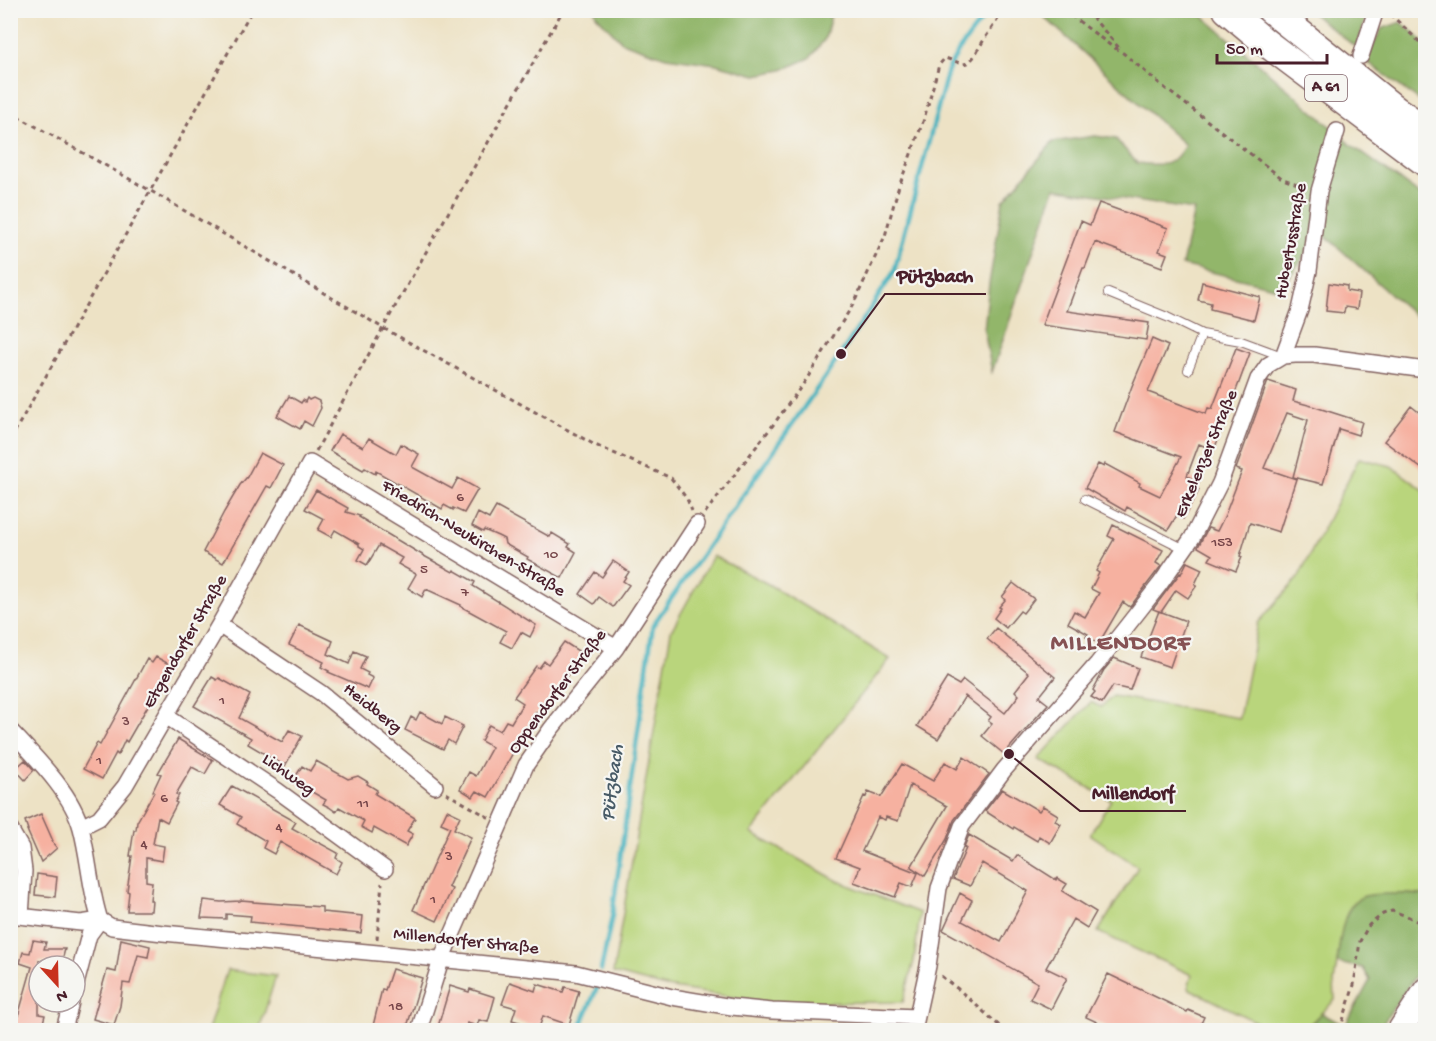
<svg xmlns="http://www.w3.org/2000/svg" width="1436" height="1041" font-family="'Gochi Hand',sans-serif">
<rect width="100%" height="100%" fill="#f6f6f2"/>
<filter id="ink" filterUnits="userSpaceOnUse"><feTurbulence type="fractalNoise" baseFrequency=".0167" numOctaves="2"/><feDisplacementMap in="SourceGraphic" scale="12" xChannelSelector="R" yChannelSelector="G"/><feConvolveMatrix kernelMatrix="1 2 1 2 8 2 1 2 1" color-interpolation-filters="sRGB"/></filter>
<filter id="wash" filterUnits="userSpaceOnUse"><feTurbulence type="fractalNoise" baseFrequency=".008" numOctaves="4" result="noise"/><feDisplacementMap in="SourceGraphic" scale="24" xChannelSelector="R" yChannelSelector="G"/><feGaussianBlur stdDeviation="1.35" result="paint"/><feColorMatrix in="noise" values="0 0 0 0 0 0 0 0 0 0 0 0 0 0 0 0 0 1.4 0 .05"/><feComposite in="paint" operator="in"/></filter>
<g filter="url(#wash)">
<rect width="100%" height="100%" fill="#ede2c5"/>
<path fill="#b9d57b" stroke="#827a53" stroke-width="1.5" d="M1359,458L1391,466L1425,491V895L1403,894L1365,896L1354,902L1348,911L1343,927L1334,982L1335,1000L1309,1025L1305,1030H1272L1188,988L1192,975L1098,932L1138,867L1090,834L1111,800L1038,759L1091,702L1101,707L1113,696L1239,718L1258,623L1298,578Z
M713,556L768,584L890,659L751,833L838,881L920,913L914,961L903,1002L771,1003L666,987L613,973L671,631Z
M227,970L276,976L259,1030H208Z"/>
<path fill="#92b66b" stroke="#6e6a4b" stroke-width="1.5" d="M595,11V10L832,11L825,39L810,58L782,70L756,75L716,64L666,57L622,42L596,15Z
M1039,11H1197L1327,123L1351,145L1425,198V325L1321,232L1281,289L1182,265L1194,210L1055,188L992,372L984,330L989,284L1003,201L1053,142L1095,136L1116,139L1137,163C1161,165 1172,169 1185,145L1041,14Z
M1309,11H1368L1357,48Z
M1401,22L1425,43V105L1366,61L1381,29Z
M1403,894L1425,895V962L1387,1017L1380,1030H1305L1321,1013L1345,1026L1370,980L1363,968L1337,963C1340,943 1341,903 1365,896C1375,893 1392,894 1403,894Z"/>
<g fill="none" stroke-linecap="round" stroke-linejoin="round">
<path stroke="#43b2bf" stroke-width="4.5" d="M601,970L612,916L653,625L841,354L894,272L948,70L959,50L989,10
M579,1030L597,988"/>
</g>
<g id="blocks">
<path fill="#f6b1a0" d="M1099,203L1168,228L1159,251L1167,254L1162,267L1095,242L1085,268H1083L1067,311L1149,323L1146,340L1042,325L1081,221L1090,225Z
M1202,282L1260,297L1254,320L1210,309L1211,303L1198,300Z
M1329,283L1347,286V291L1359,293L1357,309L1345,307L1344,313L1326,311Z
M1152,339L1168,346L1148,392L1206,414L1208,408L1212,409L1236,348L1250,353L1214,450L1199,444L1187,476L1199,482L1196,488L1199,490L1183,519L1177,515L1168,530L1127,507L1125,511L1085,488L1098,464L1104,467L1105,464L1140,483L1139,486L1160,496L1181,457L1115,432L1132,386Z
M1268,381L1296,390L1293,401L1312,406L1362,422L1358,435L1339,429L1323,484L1293,477L1308,420L1287,413L1264,468L1296,479L1279,532L1250,523L1240,556L1242,557L1236,571L1209,560L1212,555L1198,547L1208,528L1217,531L1225,515L1242,471L1236,469Z
M289,396L301,403L303,400L305,402L307,398L309,400L313,398L319,401L321,408L312,426L304,421L300,429L277,416Z
M1411,406L1425,417V471L1384,441Z
M340,434L363,447L369,438L396,454L401,444L419,454L412,467L452,489L458,478L478,489L464,513L453,508V510L444,505L442,509L376,471L375,474L365,468L363,470L330,451Z
M260,453L283,465L271,488L267,486L223,563L203,552L224,512L240,485L247,477Z
M316,490L348,508L346,512L360,516L359,517L424,556L453,572L454,570L475,582L473,586L536,625L530,637L521,632L512,648L500,642L506,631L460,606L461,605L426,589L422,597L408,588L416,574L398,564L402,558L379,545L367,565L358,560L364,549L359,546V544L335,530L331,537L318,530L324,519L305,509Z
M496,507L550,537L552,533L570,544L568,547L576,552L562,578L527,559L528,557L505,544L504,539L498,536L484,530L483,532L472,526L478,513L489,519Z
M1113,525L1163,550L1156,563L1161,566L1130,607L1123,602L1099,643L1086,637L1088,634L1068,623L1074,611L1085,617L1099,593L1091,589L1099,573L1096,571L1114,539L1108,536Z
M613,561L629,572L623,581L629,585L613,607L599,597L594,604L580,594L595,572L602,577Z
M1187,562L1202,569L1195,584L1197,585L1188,598L1176,590L1161,612L1153,609L1180,573L1181,574Z
M1013,583L1034,599L1023,613L1020,611L1006,628L994,618L1001,608L999,607L1005,600L1002,597Z
M1159,611L1186,621L1170,667L1141,657Z
M299,625L333,641L328,654L349,664L354,651L366,656L360,669L368,673L367,675L373,678L368,689L328,672L329,671L321,667L324,662L289,645Z
M996,628L1055,677L1039,697L1048,704L1004,754L982,736L992,724L988,721L991,717L965,696L938,739L917,726L947,678L959,685L963,680L1005,713L1019,695L1015,691L1029,673L987,639Z
M564,642L583,654L539,714L536,712L488,797L477,791L473,797L460,789L469,772L476,776L492,747L481,741L489,725L500,731L506,721L511,723L523,703L514,697L536,666L539,668L544,661L548,664Z
M156,657L169,664L166,670L168,671L127,742L125,740L118,755L116,753L102,779L83,769L97,743L100,745L147,659L152,663Z
M1114,658L1138,668L1130,690L1113,686L1102,703L1091,697L1095,692L1093,690L1104,670Z
M212,677L217,680L219,678L250,695L239,718L282,742L289,730L302,736L285,766L248,744L251,738L194,706Z
M420,712L442,724L445,717L463,726L454,744L448,740L443,749L405,730L411,717L416,720Z
M178,739L213,760L205,774L192,767L176,794L179,795L175,802L177,803L167,822L158,817L153,844L164,846L162,861L146,858V881L152,882L150,900H152L151,911H127L129,892L127,891L132,856H130L134,830H136L137,822L154,792L153,791L161,774L158,773Z
M964,757L989,774L954,820L947,839L925,876L911,867L947,806L910,785L898,821L886,817L885,820L878,817L862,851L918,873L912,887L901,883L895,897L854,882L860,867L836,858L864,796L866,797L868,792L881,797L902,764L933,781L945,762L957,769Z
M25,760L34,770L25,780L15,769Z
M316,761L348,779L358,776L368,782L367,784L377,790L375,794L415,818L407,831L413,834L406,846L374,828L372,833L361,827L364,821L339,807L336,812L329,807L323,804L326,800L293,781L302,766L310,771Z
M232,786L296,822L292,828L338,853L336,858L342,862L336,874L280,842L274,854L263,848L266,841L237,824L241,817L220,805Z
M1002,789L1039,811L1043,806L1058,815L1055,821L1061,824L1050,843L1039,836L1037,841L1014,827L1013,829L985,811Z
M447,810L460,816L454,829L471,837L448,887L452,889L437,921L413,910L450,827L441,823Z
M41,814L53,841L52,842L57,848L41,862L27,830H28L25,821Z
M969,835L1013,861L1017,855L1056,880L1057,878L1067,884L1062,891L1096,912L1087,928L1073,919L1046,968L1067,978L1051,1009L1030,999L1038,983L943,930L960,893L972,900L962,921L1001,942L1028,891L982,863L970,886L953,879L966,848L964,847Z
M37,874L57,877L55,897L35,895Z
M204,900L221,902L240,901L241,900L253,901V902L322,907V912L363,916L361,933L250,922L251,916L226,914V919L201,918Z
M121,939L150,946L148,957L138,955L130,984L123,983L120,1006L114,1025L93,1019L107,970L116,972Z
M33,940L46,942L44,949H65L61,965L39,961V1014L45,1015L41,1030H27L15,1027L32,967L20,963L23,952L30,953Z
M392,969L422,978L406,1030H372L382,989L385,990Z
M1108,974L1187,1012L1188,1010L1204,1017L1198,1030H1114L1086,1017Z
M510,982L535,991L537,984L563,992L565,987L579,991L569,1025L543,1016L539,1028L512,1020L516,1008L502,1004Z
M450,986L469,992L470,989L495,997L488,1022L479,1020L477,1026L467,1023L465,1030H437Z"/>
</g>
</g>
<g filter="url(#ink)">
<use href="#blocks" fill-opacity="0" stroke="#836361" stroke-width="1.5"/>
<g fill="none" stroke-linecap="round" stroke-linejoin="round">
<defs>
<path id="service" d="M1108,293L1167,317L1202,334
M1188,370L1202,334L1241,341L1282,356
M1085,499L1185,549"/>
<path id="minor" d="M1361,56L1376,10
M1283,356L1300,310L1309,271L1319,191L1337,131
M219,625L321,693L435,786
M166,716L278,791L385,869
M10,730C35,757 72,793 81,828C89,858 90,890 100,920
M81,827L99,818L125,786L219,625L310,463L616,648
M10,829L21,848L24,871L21,916
M10,915L81,923L100,920L112,927L163,933L378,953L576,973L672,997L732,1007L772,1011L917,1017
M75,988L89,935L100,920
M64,1030L71,1002
M419,1030L441,960L526,765L551,729L616,648L697,524
M914,1030L928,966L939,888L962,826L1004,770L1097,664L1160,584L1192,538L1220,483L1258,379L1268,365L1283,356L1295,355H1314L1426,370"/>
<path id="primary" d="M1400,1030L1426,990"/>
<path id="motorway" d="M1227,10L1265,42L1426,163
M1271,10L1396,110L1426,130"/>
</defs>
<use href="#service" stroke="#836361" stroke-width="10"/>
<use href="#minor" stroke="#836361" stroke-width="18"/>
<use href="#primary" stroke="#836361" stroke-width="27"/>
<use href="#motorway" stroke="#836361" stroke-width="30"/>
<path stroke="#836361" stroke-width="3" stroke-dasharray="4.5 4.5" stroke-linecap="butt" d="M1064,10L1110,45L1123,53L1166,89L1283,179L1306,187
M1086,10L1120,49
M1390,14L1426,48
M10,112L151,191L383,328L595,445L671,478L687,499L692,511
M10,440L252,10
M316,451L383,328L563,10
M705,513L773,425L806,380L854,303L885,236L898,189L924,119L939,65L945,58L963,64L968,63L973,58L985,38L1004,10
M446,793L490,818
M377,939L382,883
M941,976L958,989L1004,1030
M1340,1030L1354,985L1360,941L1369,925L1383,914L1392,911L1407,916L1426,926"/>
<use href="#service" stroke="#fff" stroke-width="8"/>
<use href="#minor" stroke="#fff" stroke-width="15"/>
<use href="#primary" stroke="#fff" stroke-width="24"/>
<use href="#motorway" stroke="#fff" stroke-width="27"/>
</g>
</g>
<g text-anchor="middle" dominant-baseline="central" stroke-width="4.5" stroke-linejoin="round" paint-order="stroke">
<g font-size="15" fill="#754448">
<text x="460" y="498">6</text>
<text x="1222" y="543">153</text>
<text x="551" y="555">10</text>
<text x="424" y="570">5</text>
<text x="465" y="593">7</text>
<text x="222" y="701">1</text>
<text x="126" y="722">3</text>
<text x="99" y="761">1</text>
<text x="164" y="799">6</text>
<text x="363" y="804">11</text>
<text x="279" y="828">4</text>
<text x="144" y="845">4</text>
<text x="449" y="857">3</text>
<text x="433" y="900">1</text>
<text x="396" y="1007">18</text>
</g>
<rect fill="#f6f6f2" stroke="#7e6067" stroke-width="1.5" x="1305" y="75" width="42" height="26" rx="4.5"/>
<g font-size="16" font-weight="bold" fill="#4a1f2b">
<text x="1326" y="88">A 61</text>
</g>
<g font-size="18" fill="#4a1f2b" stroke="#f6f6f2">
<text transform="translate(1292 241) rotate(-80)">Hubertusstraße</text>
<text transform="translate(1207 454) rotate(-67)">Erkelenzer Straße</text>
<text transform="translate(473 539) rotate(31)">Friedrich-Neukirchen-Straße</text>
<text transform="translate(186 642) rotate(-60)">Etgendorfer Straße</text>
<text transform="translate(558 692) rotate(-53)">Oppendorfer Straße</text>
<text transform="translate(372 709) rotate(39)">Heidberg</text>
<text transform="translate(288 775) rotate(35)">Lichweg</text>
<text transform="translate(466 942) rotate(6)">Millendorfer Straße</text>
</g>
<g font-size="20" font-style="italic" fill="#475a66" stroke="#f6f6f2">
<text transform="translate(614 783) rotate(-82)">Pützbach</text>
</g>
<g font-size="24" font-weight="bold" letter-spacing="1.5" fill="#865254" stroke="#f6f6f2">
<text x="1121" y="644">MILLENDORF</text>
</g>
</g>
<path fill="none" stroke="#4a1f2b" stroke-width="2" d="M841 354L885 294H986M1009 754L1080 811H1186"/>
<g fill="#4a1f2b" stroke="#f6f6f2" stroke-width="2">
<circle cx="841" cy="354" r="6"/>
<circle cx="1009" cy="754" r="6"/>
</g>
<g font-size="20" text-anchor="middle" font-weight="bold" fill="#4a1f2b" stroke="#f6f6f2" stroke-width="4.5" stroke-linejoin="round" paint-order="stroke">
<text x="935" y="282">Pützbach</text>
<text x="1133" y="799">Millendorf</text>
</g>
<rect width="1436" height="1041" fill="none" stroke="#f6f6f2" stroke-width="36"/>
<g transform="translate(57 984) rotate(158)"><circle r="28" fill="#f6f6f2" stroke="#b1a0a2" stroke-width="1.5"/>
<path d="M0-4.5L10 22L0 15L-10 22Z" fill="#c8321e"/>
<text y="-9" font-size="16" font-weight="bold" text-anchor="middle" fill="#4a1f2b">N</text>
</g>
<path d="M1217 54v9h110v-9" fill="none" stroke="#4a1f2b" stroke-width="3"/>
<text x="1226" y="54" font-size="18" fill="#4a1f2b" stroke="#f6f6f2" stroke-width="4.5" paint-order="stroke">50 m</text>
</svg>
